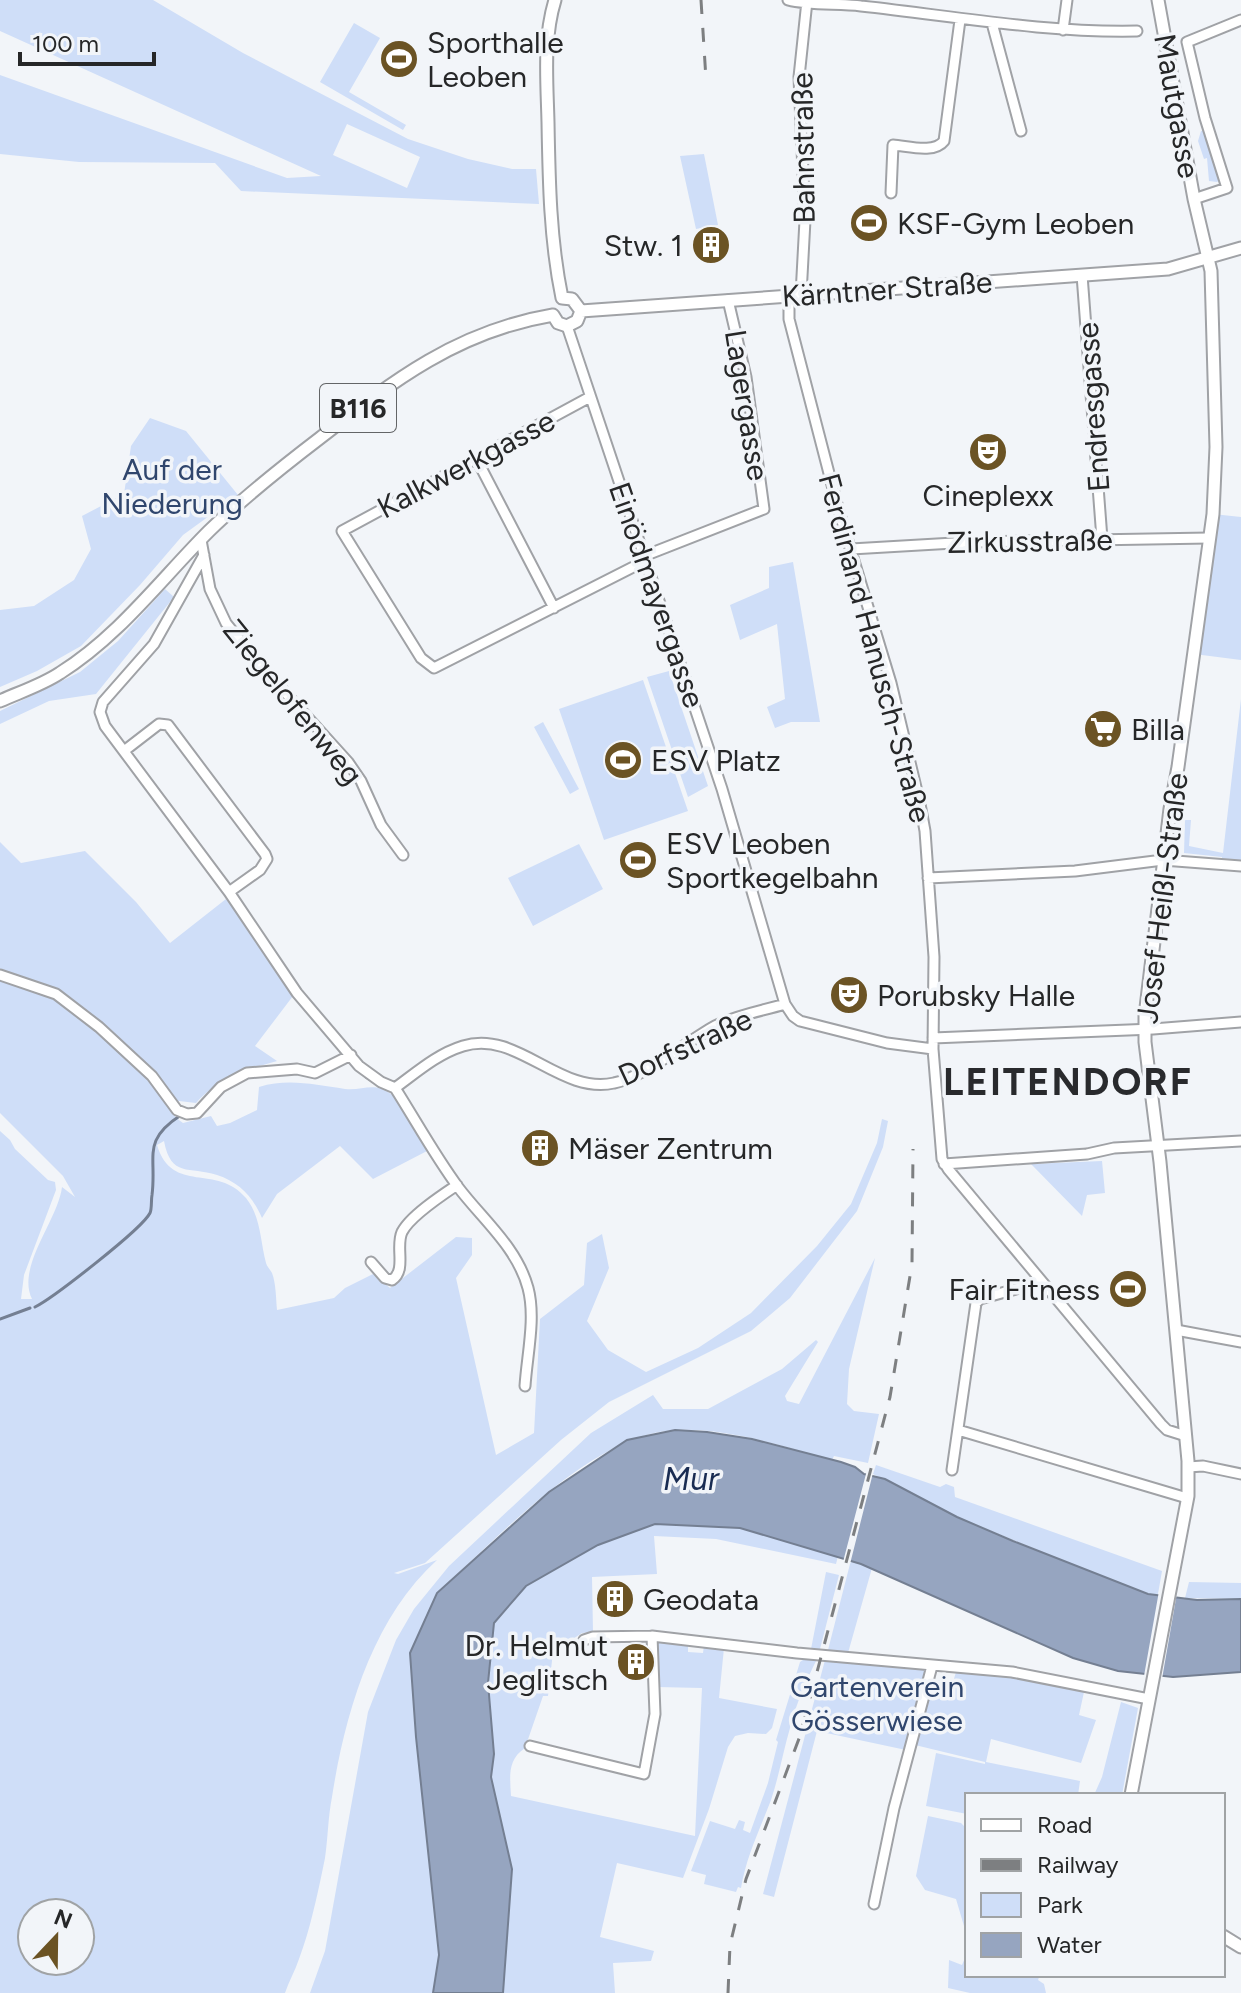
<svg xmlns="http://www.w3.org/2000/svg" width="1241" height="1993" font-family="Figtree,sans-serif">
<rect width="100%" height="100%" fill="#f2f5f9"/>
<path fill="#cfdef8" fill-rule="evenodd" d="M0,0H153L243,53L408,139L468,159L512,169H536L539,204L241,191L215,163L79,162L0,154V75L287,178L321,176L0,31ZM347,124L420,157L407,188L333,155Z
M354,23L380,38L349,92L406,125L403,130L320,82Z
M1205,130L1220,180L1217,182L1209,181L1207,158L1204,159L1198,141L1201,131Z
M704,154L718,225L696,229L680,156Z
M150,418L186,431L238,495L183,535L140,585L81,646L37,671L0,687V610L34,606L74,580L91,549L82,516L124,494L131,446Z
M1213,514L1241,517V660L1194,654Z
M793,562L820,722H791L775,728L767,707L785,699L777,624L740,640L730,605L769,588V567Z
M165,589L174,597L96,694L49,701L0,724V711L80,672L118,641Z
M669,671L708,786L688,797L647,677Z
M643,680L688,811L604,840L559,709Z
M1241,699V863L1222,861V857L1184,853L1185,820H1191L1189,846L1223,853Z
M543,722L579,789L570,794L534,727Z
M0,842L21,863L85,851L136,902L170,943L226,899L264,949L293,996L255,1046L277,1061C242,1071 222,1076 196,1103L179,1101L175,1105L168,1094L52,990L0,970Z
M579,844L603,889L533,926L508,878Z
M0,978C22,986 44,992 64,1004C97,1026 124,1057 152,1084C165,1096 168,1113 183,1123L211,1116L217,1126L230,1123L257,1110L259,1087C289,1078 315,1085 345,1089C363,1091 374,1081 391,1094C409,1106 417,1133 427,1151L373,1179L340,1146L277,1194L262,1218C253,1197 239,1182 217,1175C189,1166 171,1178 164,1141L157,1145C172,1195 217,1163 246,1198C261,1217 260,1240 266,1263C267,1267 270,1269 272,1273C276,1283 276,1299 277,1310L334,1298L345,1288L373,1274L390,1288L456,1237L472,1238V1255L456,1278L496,1455L534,1433L540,1319L584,1285L587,1243L602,1234L609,1268L587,1321L608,1350L646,1372L698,1348L751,1313L817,1246L851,1204L877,1143L882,1119L888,1121L883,1147L857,1211L790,1298L751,1331L609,1402L561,1440L425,1563L394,1573L398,1574L437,1560C372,1619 345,1714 332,1797C328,1817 328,1838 325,1858C319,1888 310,1931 299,1959C295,1971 289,1981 285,1993H0V1131L10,1140L15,1149L48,1180L55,1182L56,1190L24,1275L21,1299H32C16,1267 58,1220 62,1187L75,1197L63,1176L0,1113ZM32,1913H80V1961H32Z
M1102,1161L1105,1193L1087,1195L1082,1216L1031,1164Z
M875,1258L849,1369L847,1404L854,1411L879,1414L868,1463L834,1456L832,1460C782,1446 728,1428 676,1430C593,1433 497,1539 437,1593L439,1955L433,1993H310L325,1951L368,1712L396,1640L414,1609L449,1566L591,1433L653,1395L663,1409H708L782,1369L816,1340L818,1342L785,1396L787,1401L799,1404Z
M876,1465L940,1487L946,1484L954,1487L955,1497L1162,1571L1158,1594H1148L1130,1588L957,1517L873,1474Z
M655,1524L740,1528L838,1556L836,1564L716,1539L654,1536L657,1574L592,1577L593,1632L582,1633L553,1652L548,1696H543L525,1748C507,1760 510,1777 511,1796L695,1836L702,1688L657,1687L656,1645L658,1642L688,1644V1652L703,1653L704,1645L724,1648L719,1698L777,1709L772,1728L766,1734L748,1733L735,1736L728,1747L709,1809L683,1878L617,1863L600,1937L654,1951L651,1961L613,1963L615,1993H503L512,1869L491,1777L494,1753L488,1683L494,1623L526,1586L598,1545Z
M851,1560L872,1568L848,1653L828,1650Z
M826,1572L839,1575L820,1649H811Z
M1189,1582L1241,1583V1599L1185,1598Z
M807,1657L817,1659C806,1681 796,1704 790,1728C783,1752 779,1776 771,1800C760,1829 746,1857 741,1888L738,1887L736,1892L704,1884L706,1875L691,1871L710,1821L735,1829L739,1820L745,1822L743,1830L750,1833L768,1783L778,1742L776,1740L800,1662Z
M825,1660L924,1669L927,1672L906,1750L817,1731L774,1897L763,1894Z
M956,1672L1004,1673L1084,1692L1079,1715L1096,1720L1081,1763L991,1739L986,1762L1080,1781L1078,1795H967V1814L926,1806L936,1753L985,1764V1762L915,1745L932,1680L953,1682Z
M1121,1702L1138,1708L1122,1795H1094L1102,1777Z
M928,1816L961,1823L967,1829V1927L964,1926L956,1899L925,1890L916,1876Z
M967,1953V1975H1040L1038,1980L1044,1984L1046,1993H970L948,1988L949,1960L962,1965Z"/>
<path fill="#96a5c0" stroke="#747f92" stroke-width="2" d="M675,1430L707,1432L752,1439L841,1462L855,1467L864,1474L885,1479L957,1517L1013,1541L1148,1594L1197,1600L1241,1599V1672L1173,1677L1118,1671L1073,1658L861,1564L740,1528L655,1524L598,1545L526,1586L494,1623L488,1683L494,1754L491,1777L512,1869L503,1993H433L439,1955L416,1737L410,1653L437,1593L549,1492L627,1440Z"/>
<path fill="#f2f5f9" d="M867,1470L873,1473L850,1564L843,1562Z
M1159,1591L1177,1593L1162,1679L1144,1676Z"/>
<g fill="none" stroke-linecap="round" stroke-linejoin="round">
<path stroke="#747f92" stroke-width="3" d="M366,1077L377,1084
M35,1307C53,1298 142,1229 150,1213C152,1209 151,1200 152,1195C157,1156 141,1141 181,1115
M0,1319L30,1308"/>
<defs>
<path id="minor" d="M788,0C811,6 838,3 861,6C954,16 1044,33 1137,31
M992,23L1021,131
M1063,30L1067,0
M891,193L893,145C908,146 934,154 944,141L960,20
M1194,199L1227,188L1205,118L1187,42L1241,20
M1082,275L1102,539
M801,295L805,220L799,77L807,1
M789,296V319L838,508L891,683L920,804L925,831L934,957L933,1049L942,1159L948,1169L1161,1424L1167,1430L1186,1436
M567,326L722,789L785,1004
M590,397L342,531L421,658L434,668L645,561
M476,458L554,608
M201,540L210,589L226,623L254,658L348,762L361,781L381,825L403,855
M851,549L971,542L1209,538
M204,555L154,644L103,702L100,712L105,726L229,892L297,993L359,1066L381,1082L395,1088C417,1072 437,1054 463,1046C517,1029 559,1095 614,1083C645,1077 686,1042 715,1026C736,1015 762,1011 785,1004L793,1016L800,1021L887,1043L933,1049
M644,556L764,509L746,377L728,300
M124,751L159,724L168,725L265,854L267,859L260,870L229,892
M928,878L1075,871L1163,860L1241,866
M0,975L56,994L99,1027L152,1076L177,1110L187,1114L197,1113L221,1087L247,1073L297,1069L315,1073L351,1055
M933,1038L1153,1029L1241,1022
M395,1088C416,1121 435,1156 458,1187C482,1219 517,1247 528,1288C536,1318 527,1355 525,1386
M944,1164L1087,1154L1114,1148L1241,1141
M371,1262L385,1278L392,1280C407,1270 395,1247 402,1232C410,1216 442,1195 457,1185
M1176,1330L1241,1342
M958,1430L1187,1498
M1188,1467L1203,1466L1241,1474
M952,1470L976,1303L980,1299L1041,1282
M584,1640L593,1637L652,1636L797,1653L1012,1672L1149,1699
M530,1746L644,1774L655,1714L652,1636
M874,1904L894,1808L932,1666"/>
<path id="major" d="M555,0C543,39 547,81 548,122C549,181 550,240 562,298
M562,298L572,299L581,311
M581,311L1168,269L1241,248
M553,315L558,323L567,326L577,321L581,311
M0,701C20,692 42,685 60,673C119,636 161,579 209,531C244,497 282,467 320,438C394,380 458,331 553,315
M1131,1795L1188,1496V1461L1160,1162L1145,1042V1016L1170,809L1178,767L1213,514L1216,447L1211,271L1194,199L1158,0
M1223,1936L1241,1947"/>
</defs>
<use href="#minor" stroke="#a0a2a6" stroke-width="13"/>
<use href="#major" stroke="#a0a2a6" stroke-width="15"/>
<use href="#minor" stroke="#fff" stroke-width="9"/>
<use href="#major" stroke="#fff" stroke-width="11"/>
<path stroke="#7d7f81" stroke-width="3" stroke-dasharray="14 14" stroke-linecap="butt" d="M701,0L706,79
M728,1993L730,1945L746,1879L800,1736L890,1397L912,1264L913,1149"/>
</g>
<defs>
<symbol id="stadium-disc" viewBox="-11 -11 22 22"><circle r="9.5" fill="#6b5324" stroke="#f2f5f9"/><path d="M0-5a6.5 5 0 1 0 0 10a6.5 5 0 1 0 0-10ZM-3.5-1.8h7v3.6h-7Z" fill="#fff"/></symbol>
<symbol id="building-disc" viewBox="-11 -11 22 22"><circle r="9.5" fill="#6b5324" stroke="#f2f5f9"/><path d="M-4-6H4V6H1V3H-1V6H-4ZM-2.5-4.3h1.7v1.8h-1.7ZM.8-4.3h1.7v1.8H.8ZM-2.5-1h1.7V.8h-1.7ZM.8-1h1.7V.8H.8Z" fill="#fff"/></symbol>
<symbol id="theatre-disc" viewBox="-11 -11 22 22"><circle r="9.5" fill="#6b5324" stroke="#f2f5f9"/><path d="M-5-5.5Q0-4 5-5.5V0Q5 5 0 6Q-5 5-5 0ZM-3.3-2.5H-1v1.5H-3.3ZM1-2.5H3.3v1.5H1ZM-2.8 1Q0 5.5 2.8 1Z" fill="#fff"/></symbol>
<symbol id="supermarket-disc" viewBox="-11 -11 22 22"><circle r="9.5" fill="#6b5324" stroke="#f2f5f9"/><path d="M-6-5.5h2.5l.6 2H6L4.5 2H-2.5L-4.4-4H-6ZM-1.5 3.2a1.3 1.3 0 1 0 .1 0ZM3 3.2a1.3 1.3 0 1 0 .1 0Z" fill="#fff"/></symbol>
</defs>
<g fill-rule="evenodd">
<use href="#stadium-disc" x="377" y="37" width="44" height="44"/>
<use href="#stadium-disc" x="847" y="201" width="44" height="44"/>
<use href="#building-disc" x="689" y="223" width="44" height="44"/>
<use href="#theatre-disc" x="966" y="430" width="44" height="44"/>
<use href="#supermarket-disc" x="1081" y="707" width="44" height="44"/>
<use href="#stadium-disc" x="601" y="738" width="44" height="44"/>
<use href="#stadium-disc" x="616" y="838" width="44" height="44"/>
<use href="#theatre-disc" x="827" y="973" width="44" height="44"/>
<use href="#building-disc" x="518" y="1126" width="44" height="44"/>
<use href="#stadium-disc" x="1106" y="1267" width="44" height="44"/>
<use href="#building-disc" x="593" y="1577" width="44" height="44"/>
<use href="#building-disc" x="614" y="1640" width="44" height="44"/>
</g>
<g text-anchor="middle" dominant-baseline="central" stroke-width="7" stroke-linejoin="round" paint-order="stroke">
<rect fill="#f2f5f9" stroke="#636567" stroke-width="2" x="320" y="384" width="76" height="48" rx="6"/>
<g font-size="28" font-weight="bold" fill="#262728">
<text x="358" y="408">B116</text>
</g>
<g font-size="30" fill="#262728" stroke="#f2f5f9" text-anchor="start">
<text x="427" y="42">Sporthalle<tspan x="427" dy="34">Leoben</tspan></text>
<text x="897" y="223">KSF-Gym Leoben</text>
<text x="683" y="245" text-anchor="end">Stw. 1</text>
<text x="988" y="495" text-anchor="middle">Cineplexx</text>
<text x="1131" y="729">Billa</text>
<text x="651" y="760">ESV Platz</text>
<text x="666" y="843">ESV Leoben<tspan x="666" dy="34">Sportkegelbahn</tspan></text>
<text x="877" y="995">Porubsky Halle</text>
<text x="568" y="1148">Mäser Zentrum</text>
<text x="1100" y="1289" text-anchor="end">Fair Fitness</text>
<text x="643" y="1599">Geodata</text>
<text x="608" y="1645" text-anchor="end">Dr. Helmut<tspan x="608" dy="34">Jeglitsch</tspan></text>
</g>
<g font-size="30" fill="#262728" stroke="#f2f5f9">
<text transform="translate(1177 106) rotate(80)">Mautgasse</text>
<text transform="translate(803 148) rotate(-91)">Bahnstraße</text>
<text transform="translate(887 289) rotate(-4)">Kärntner Straße</text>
<text transform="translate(747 405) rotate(81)">Lagergasse</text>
<text transform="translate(1093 407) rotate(-94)">Endresgasse</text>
<text transform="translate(466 464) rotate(-28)">Kalkwerkgasse</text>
<text transform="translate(1030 541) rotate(-1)">Zirkusstraße</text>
<text transform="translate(657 595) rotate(71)">Einödmayergasse</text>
<text transform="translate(875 648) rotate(75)">Ferdinand Hanusch-Straße</text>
<text transform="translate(293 702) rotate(51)">Ziegelofenweg</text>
<text transform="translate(1162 898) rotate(-83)">Josef Heißl-Straße</text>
<text transform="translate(685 1047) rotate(-25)">Dorfstraße</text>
</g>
<g font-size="30" fill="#30466d" stroke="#f2f5f9">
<text x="172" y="469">Auf der<tspan x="172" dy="34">Niederung</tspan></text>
<text x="877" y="1686">Gartenverein<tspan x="877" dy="34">Gösserwiese</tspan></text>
</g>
<g font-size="32" font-style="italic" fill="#192c52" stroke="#f2f5f9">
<text x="691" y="1479">Mur</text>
</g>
<g font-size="38" font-weight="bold" letter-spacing="2" fill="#292a2d" stroke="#f2f5f9">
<text x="1068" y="1082">LEITENDORF</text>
</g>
</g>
<rect x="965" y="1793" width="260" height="184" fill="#f2f5f9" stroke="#a0a3a5" stroke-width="2"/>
<rect x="981" y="1819" width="40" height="12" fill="#ffffff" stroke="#a0a3a5" stroke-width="2"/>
<text x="1037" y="1833" font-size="24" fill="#262728">Road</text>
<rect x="981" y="1859" width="40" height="12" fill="#7d7f81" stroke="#a0a3a5" stroke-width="2"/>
<text x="1037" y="1873" font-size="24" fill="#262728">Railway</text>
<rect x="981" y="1893" width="40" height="24" fill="#cfdef8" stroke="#a0a3a5" stroke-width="2"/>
<text x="1037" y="1913" font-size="24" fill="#262728">Park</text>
<rect x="981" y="1933" width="40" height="24" fill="#96a5c0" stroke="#a0a3a5" stroke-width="2"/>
<text x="1037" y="1953" font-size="24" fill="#262728">Water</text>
<g transform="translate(56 1937) rotate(22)"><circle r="38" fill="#f2f5f9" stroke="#a0a3a5" stroke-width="2"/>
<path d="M0-6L14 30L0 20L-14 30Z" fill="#6b5324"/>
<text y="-12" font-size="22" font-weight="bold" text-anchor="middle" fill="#262728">N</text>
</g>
<path d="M20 52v12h134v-12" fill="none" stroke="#262728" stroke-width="4"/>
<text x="32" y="52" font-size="24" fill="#262728" stroke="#f2f5f9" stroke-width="6" paint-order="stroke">100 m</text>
</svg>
